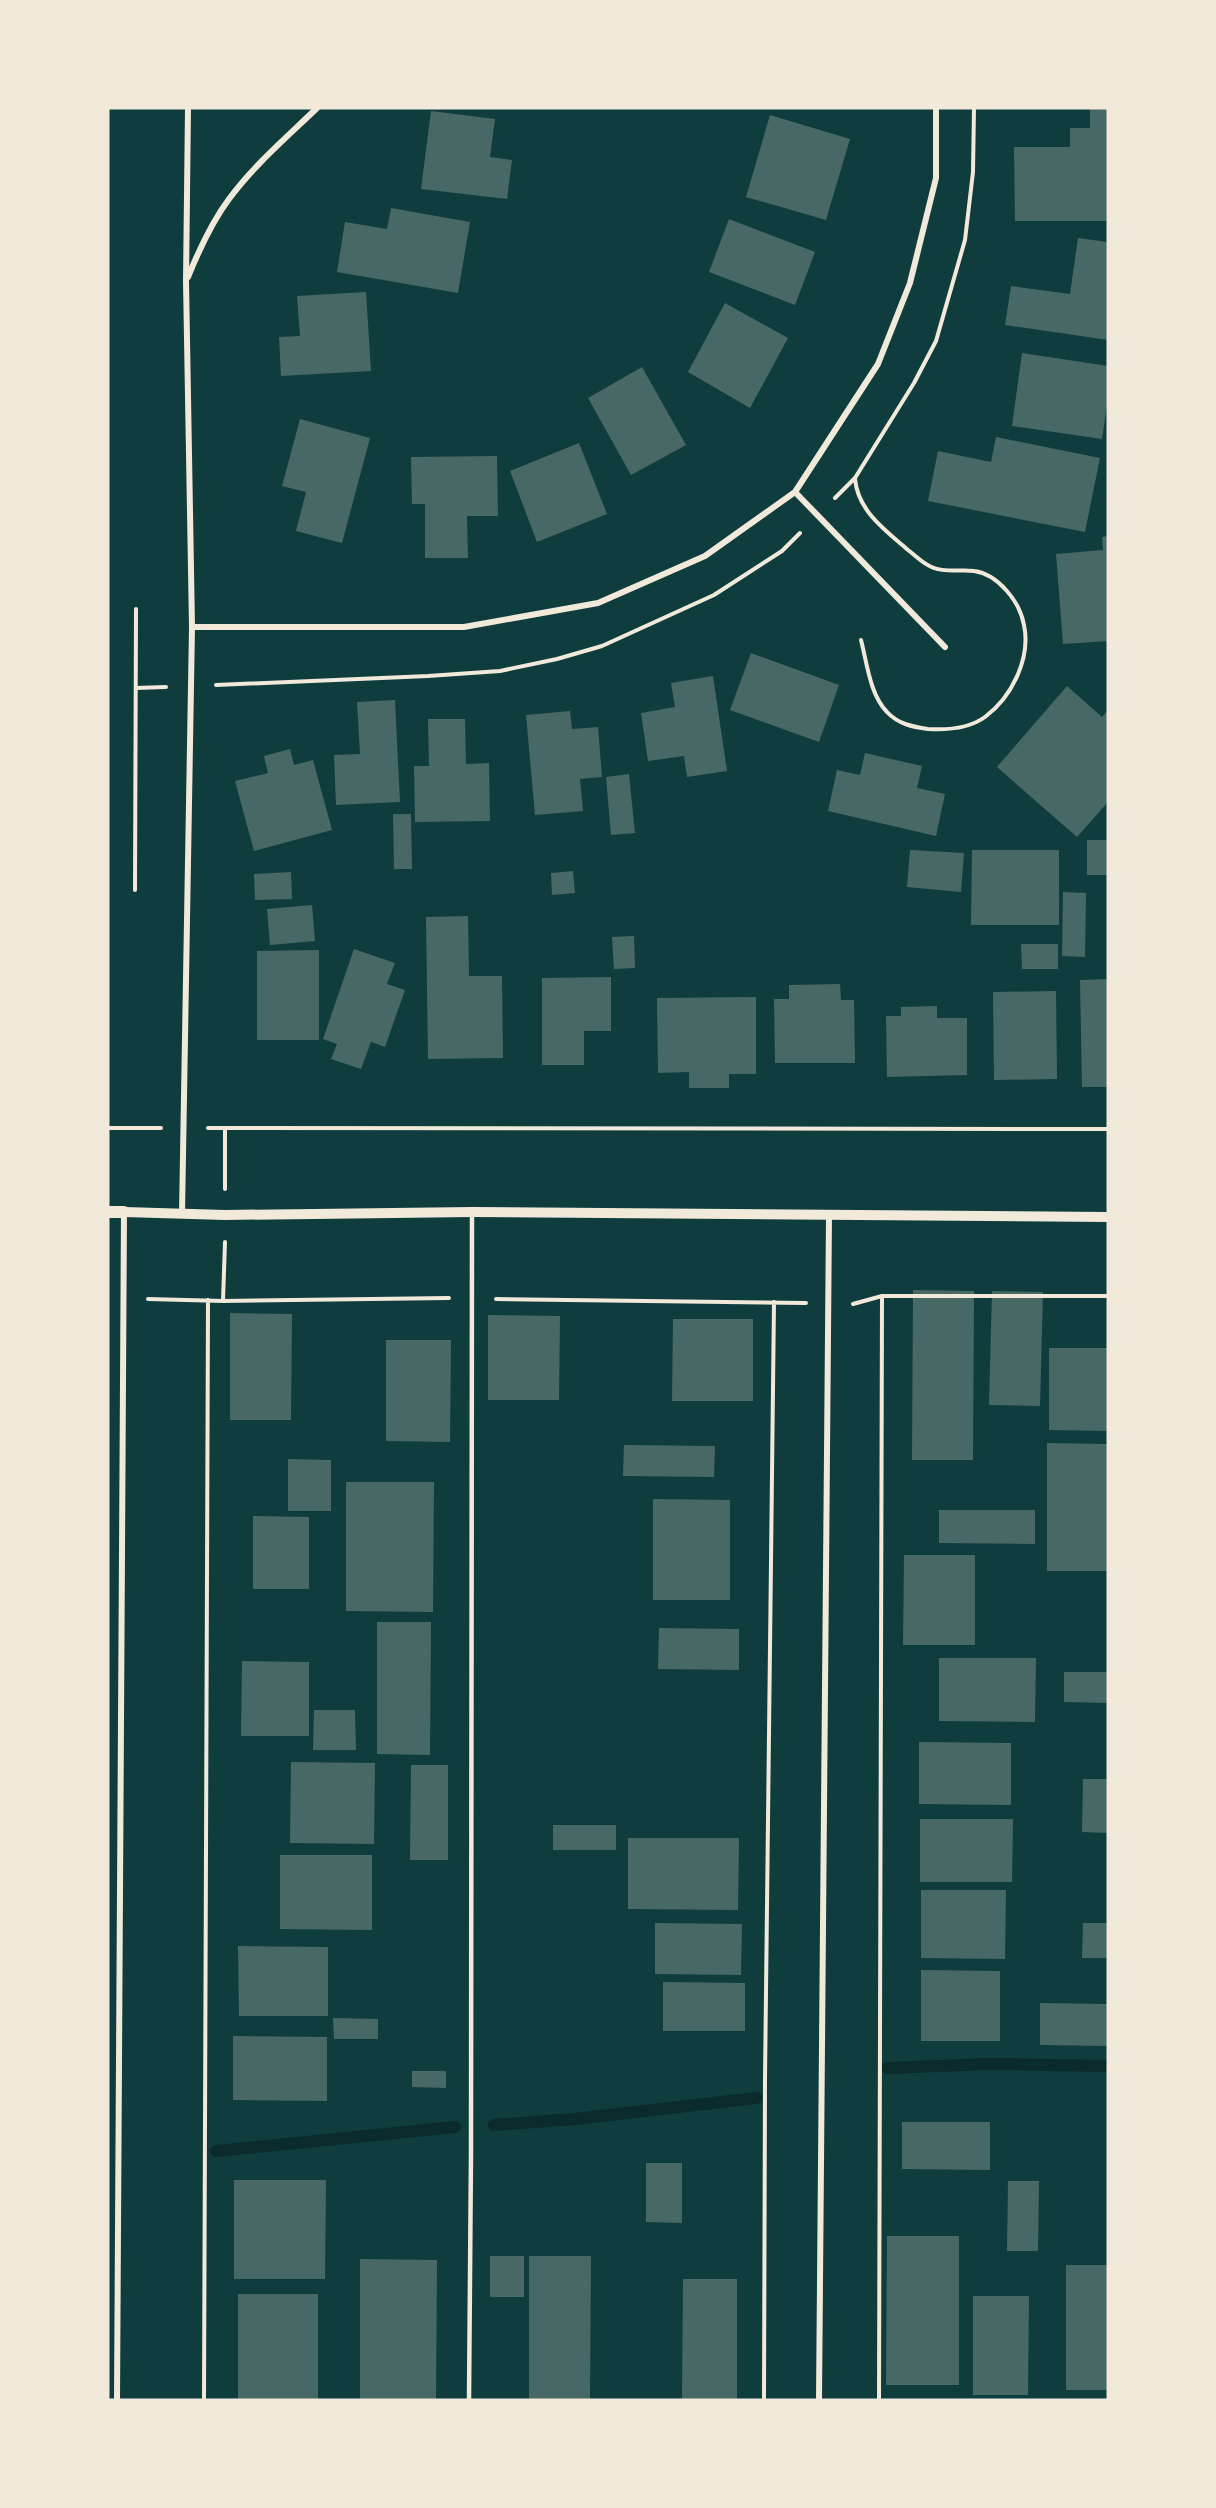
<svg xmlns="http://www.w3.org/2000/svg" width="1216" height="2508" font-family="'DejaVu Sans',sans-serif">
<rect width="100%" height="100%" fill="#0f3d3e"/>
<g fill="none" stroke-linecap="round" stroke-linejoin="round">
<path stroke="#0a2a2b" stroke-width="12" d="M887,2068L990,2064L1108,2066
M494,2125L575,2119L756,2098
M216,2151L455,2127"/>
</g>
<path fill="#486865" d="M1090,108H1108V221H1015L1014,147H1070V128H1090Z
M431,111L495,119L490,157L512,160L507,199L421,189Z
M770,115L850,139L826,220L746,197Z
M391,208L470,222L458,293L337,272L345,222L387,229Z
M729,219L815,252L795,305L709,272Z
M1078,238L1108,242V340L1005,325L1011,286L1070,294Z
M366,292L371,371L281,376L279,337L300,336L297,296Z
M725,303L788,338L750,408L688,372Z
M1022,353L1108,366V398L1102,439L1012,426Z
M642,367L686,445L631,475L588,398Z
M300,419L370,438L342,543L296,531L306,492L282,486Z
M996,437L1100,458L1085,532L928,501L938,451L991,462Z
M579,443L607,514L537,542L510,471Z
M497,456L498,516H467L468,558H425V504H412L411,457Z
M1108,536V641L1063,644L1056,554L1103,550L1102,537Z
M751,653L839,685L819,742L730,710Z
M713,676L727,771L687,777L684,756L648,761L641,713L675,707L671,683Z
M1067,686L1102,717L1108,710V802L1077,837L997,767Z
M395,700L400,802L336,805L334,755L360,754L357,702Z
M570,711L572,729L598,727L602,777L580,779L583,811L535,815L526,715Z
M428,719H465L466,764L489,763L490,821L415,822L414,766H429Z
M290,749L294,765L313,760L332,830L254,851L235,781L268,773L264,756Z
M865,753L922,766L917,788L945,794L936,836L828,811L837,770L860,775Z
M629,774L635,833L611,835L606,777Z
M393,814H411L412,869H394Z
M1087,840H1108V875H1087Z
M910,850L964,853L961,892L907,887Z
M972,850H1059V925H971Z
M573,871L575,893L552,895L551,873Z
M291,872L292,899L255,900L254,874Z
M1063,892L1086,893L1085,957L1062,956Z
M312,905L315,941L270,945L267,909Z
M468,916L469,976H502L503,1058L428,1059L426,917Z
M634,936L635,968L614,969L612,937Z
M1021,944H1058V969H1022Z
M354,949L395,963L387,984L405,990L385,1047L371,1042L361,1069L331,1059L337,1044L323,1039Z
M319,950V1040H257V951Z
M611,977V1031H584V1065H542V978Z
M1108,979V1087H1082L1080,980Z
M840,984L841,1000H854L855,1063H775L774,999H789V985Z
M1056,991L1057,1079L994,1080L993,992Z
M756,997V1074H729V1088H689V1072L658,1073L657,998Z
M937,1006V1018H967V1075L887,1077L886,1016H901V1007Z
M913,1290L974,1291L973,1460H912Z
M992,1291L1043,1292L1040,1406L989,1405Z
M230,1313L292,1314L291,1420H230Z
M488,1315L560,1316L559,1400H488Z
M673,1319H753V1401H672Z
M386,1340H451L450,1442L386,1441Z
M1049,1348H1108V1431L1049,1430Z
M1047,1443L1108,1444V1571H1047Z
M624,1445L715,1446L714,1477L623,1476Z
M288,1459L331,1460V1511H288Z
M346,1482H434L433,1612L346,1611Z
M653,1499L730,1500V1600H653Z
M939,1510H1035V1544L939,1543Z
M253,1516L309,1517V1589H253Z
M904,1555H975V1645H903Z
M377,1622H431L430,1755L377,1754Z
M659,1628L739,1629V1670L658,1669Z
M939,1658H1036L1035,1722L939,1721Z
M242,1661L309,1662V1736H241Z
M1064,1672H1108V1703L1064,1702Z
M314,1710H355L356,1750H313Z
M919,1742L1011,1743V1805L919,1804Z
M291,1762L375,1763L374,1844L290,1843Z
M411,1765H448V1860H410Z
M1083,1779H1108V1833L1082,1832Z
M920,1819H1013L1012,1882H920Z
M553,1825H616V1850H553Z
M628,1838H739L738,1910L628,1909Z
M280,1855H372V1930L280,1929Z
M921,1890H1006L1005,1959L921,1958Z
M655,1923L742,1924L741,1975L655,1974Z
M1083,1923H1108V1958H1082Z
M238,1946L328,1947V2016H239Z
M921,1970L1000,1971V2041H921Z
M663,1982L745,1983V2031H663Z
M1040,2003L1108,2004V2046L1040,2045Z
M333,2018L378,2019V2039H334Z
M233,2036L327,2037V2101L233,2100Z
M412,2071H446V2088L412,2087Z
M902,2122H990V2170L902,2169Z
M646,2163H682V2223L646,2222Z
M234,2180H326L325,2279H234Z
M1008,2181H1039L1038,2251H1007Z
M887,2236H959V2385H886Z
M490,2256H524V2297H490Z
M529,2256H591L590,2400H529Z
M360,2259L437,2260L436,2400H360Z
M1066,2265H1108V2390H1066Z
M683,2279H737V2400H682Z
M238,2294H318V2400H238Z
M973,2296H1029L1028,2395H973Z"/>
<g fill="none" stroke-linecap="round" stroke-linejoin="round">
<path stroke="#f1e9da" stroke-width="4" d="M855,479C858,511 885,530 908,550C916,556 924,565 934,568C947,573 961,569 974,571C998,574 1020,602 1024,625C1031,658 1012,697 985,717C970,728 946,730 928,729C913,727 898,724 887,712C870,695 867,663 861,640
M835,498L855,478L914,383L936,341L965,240L973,172L974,108
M216,685L428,676L500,671L557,659L602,646L714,595L782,551L800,533
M136,688L166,687
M135,890L136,609
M108,1128H161
M208,1128L1108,1129
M225,1128V1189
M148,1299L223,1301L449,1298
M496,1299L806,1303
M223,1301L225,1242
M853,1304L882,1296H1108
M204,2400L208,1300
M764,2400L765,2079L774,1302
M879,2400L882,1296"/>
<path stroke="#f1e9da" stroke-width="4.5" d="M469,2400L471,2153L472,1212"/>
<path stroke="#f1e9da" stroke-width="6" d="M188,277C199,250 211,223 229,199C254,165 287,137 317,108
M795,492L945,647
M192,627H464L598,603L705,556L795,492L878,364L910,283L936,178V108
M182,1214L192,627L186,281L188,108
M117,2400L124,1212
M819,2400L829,1216"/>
<path stroke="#f1e9da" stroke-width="10" d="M124,1212L225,1215L472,1212L1108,1217"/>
<path stroke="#f1e9da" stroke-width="12" d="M108,1212H124"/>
</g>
<rect width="1216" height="2508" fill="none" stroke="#f1e9da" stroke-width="219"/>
</svg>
